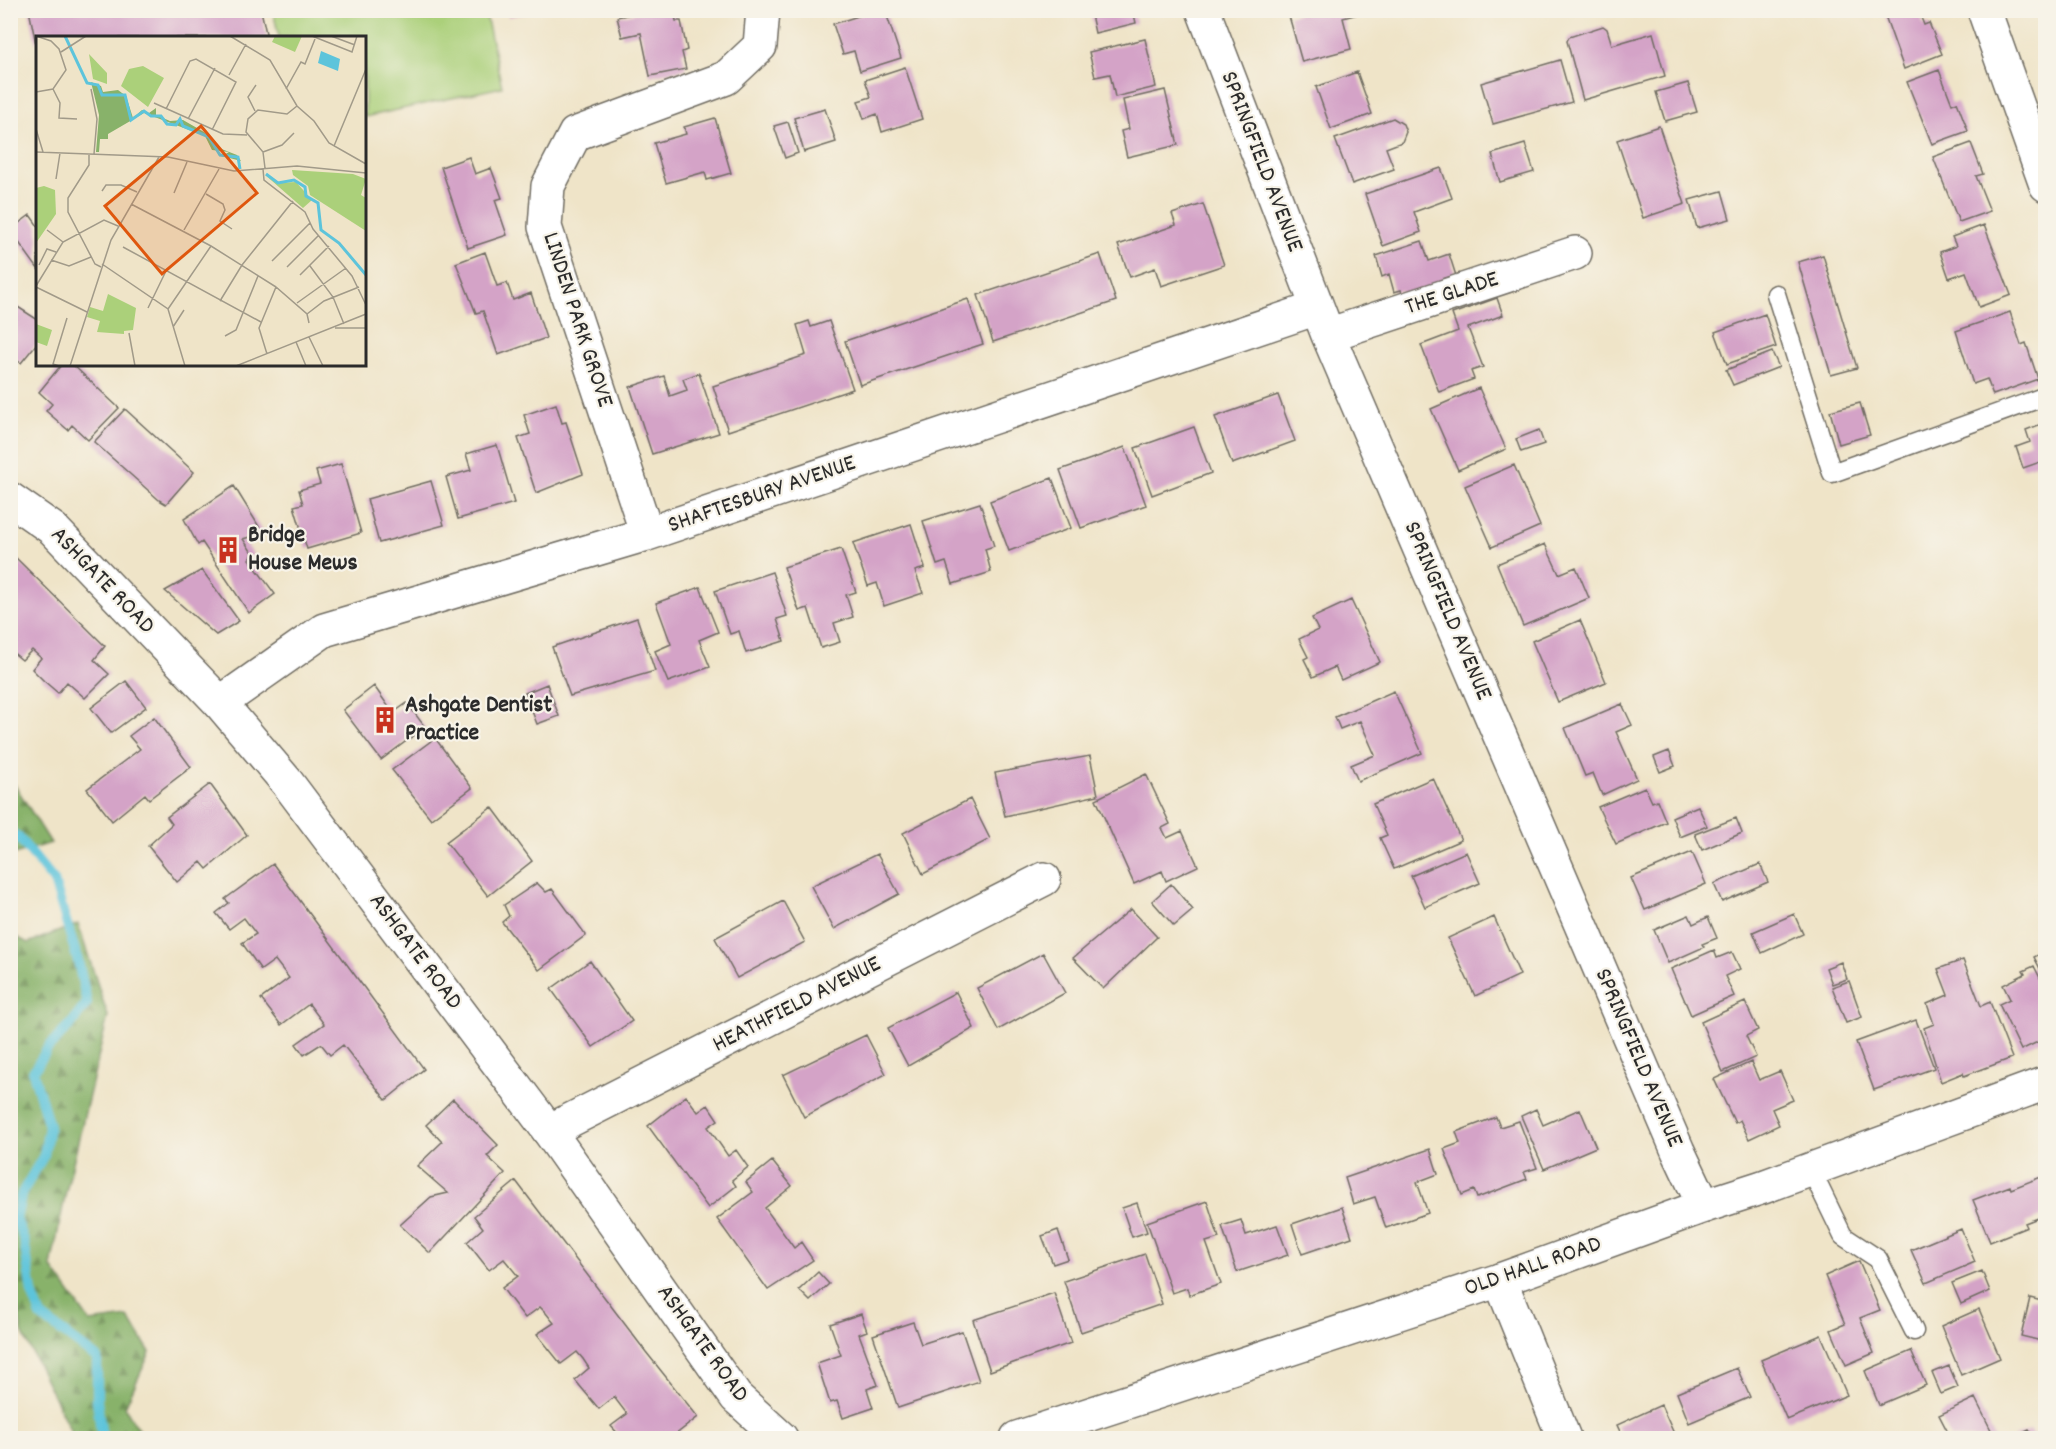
<svg xmlns="http://www.w3.org/2000/svg" width="2056" height="1449" font-family="Dekko,sans-serif">
<defs>
<pattern id="forest-firs" width="22" height="20" patternUnits="userSpaceOnUse" patternTransform="scale(1.5)"><rect width="22" height="20" fill="#88b26a"/><path d="M5 1l3.5 6h-7zM16 11l3.5 6h-7z" fill="#6f9157"/></pattern>
</defs>
<rect width="100%" height="100%" fill="#f7f3e8"/>
<filter id="ink" filterUnits="userSpaceOnUse"><feTurbulence type="fractalNoise" baseFrequency=".0167" numOctaves="2"/><feDisplacementMap in="SourceGraphic" scale="12" xChannelSelector="R" yChannelSelector="G"/><feConvolveMatrix kernelMatrix="1 2 1 2 8 2 1 2 1" color-interpolation-filters="sRGB"/></filter>
<filter id="wash" filterUnits="userSpaceOnUse"><feTurbulence type="fractalNoise" baseFrequency=".008" numOctaves="4" result="noise"/><feDisplacementMap in="SourceGraphic" scale="24" xChannelSelector="R" yChannelSelector="G"/><feGaussianBlur stdDeviation="1.35" result="paint"/><feColorMatrix in="noise" values="0 0 0 0 0 0 0 0 0 0 0 0 0 0 0 0 0 1.4 0 .05"/><feComposite in="paint" operator="in"/></filter>
<g filter="url(#wash)">
<rect width="100%" height="100%" fill="#efe4c8"/>
<path fill="#abd07a" stroke="#6b7e52" stroke-width="1.5" d="M273,11H485L502,87L365,117L364,38L279,37Z"/>
<path fill="url(#forest-firs)" stroke="#5a6e4a" stroke-width="1.5" d="M11,779L51,843L11,855Z
M78,924L108,1016L66,1192L51,1266L90,1322L128,1317L150,1352L125,1407L143,1438H74L22,1332L11,1276V934L28,943Z"/>
<g fill="none" stroke-linecap="round" stroke-linejoin="round">
<path stroke="#5dc4db" stroke-width="10" d="M10,833L18,837L54,881L78,961L87,1003L72,1023L48,1048L33,1072L49,1126L44,1155L22,1193L16,1219L24,1240L32,1293L41,1316L97,1358V1401L102,1438"/>
</g>
<g id="blocks">
<path fill="#d4a3c7" d="M29,10H261L267,38H38L36,44Z
M507,10H534V12L508,17Z
M650,10H674L676,21H681L687,50L682,52L686,69L650,76L641,33L622,37L617,17Z
M877,10H885L901,58L860,71L854,51L843,54L833,24Z
M1090,10H1133L1136,23L1095,33Z
M1311,10H1369V11L1343,18L1351,49L1302,62L1289,16Z
M1883,10H1918L1924,25L1929,23L1942,54L1904,69Z
M1603,26L1607,29L1612,45L1653,33L1665,76L1583,100L1567,41L1569,37Z
M1145,39L1156,87L1115,97L1110,74L1095,77L1089,52Z
M1560,60L1572,102L1493,124L1481,83Z
M905,67L922,119L882,132L877,114L864,119L858,101L871,97L865,80Z
M1939,70L1952,104L1957,102L1968,131L1932,144L1907,82Z
M1357,72L1372,114L1331,129L1316,87Z
M1688,83L1697,112L1665,121L1656,92Z
M1165,90L1178,145L1127,157L1121,131L1129,129L1123,100Z
M825,109L836,142L804,152L794,118Z
M715,118L731,173L707,180L705,172L666,183L654,143L686,134L684,127Z
M1393,118L1403,124L1406,132L1402,142L1386,148L1394,169L1352,184L1335,139Z
M788,122L798,153L785,158L774,126Z
M1659,126L1685,204L1643,218L1617,140Z
M1971,143L1983,174L1976,176L1990,211L1959,222L1933,157Z
M1525,144L1534,172L1500,182L1492,154Z
M469,157L475,174L491,168L502,198L495,200L507,235L468,248L441,167Z
M1441,168L1452,198L1414,212L1421,232L1383,246L1365,194Z
M1722,191L1730,219L1697,228L1689,200Z
M1203,204L1224,265L1161,286L1155,268L1130,277L1118,245L1176,225L1172,214Z
M30,215L38,226V269L10,230Z
M1984,225L2011,295L1979,307L1966,272L1949,278L1940,252L1956,246L1952,237Z
M1422,241L1429,261L1449,254L1458,282L1404,299L1401,290L1394,292L1389,274L1382,277L1376,256Z
M485,252L497,286L507,283L513,300L531,293L546,338L498,355L483,311L476,313L456,263Z
M1100,254L1116,301L993,342L978,295Z
M1823,255L1857,368L1831,375L1798,262Z
M1497,298L1503,315L1468,328L1483,367L1471,371L1474,379L1439,392L1421,345L1458,331L1452,314Z
M968,299L983,344L860,385L845,341Z
M10,302L38,320V342L21,363L15,359L10,367Z
M2010,312L2021,345L2026,343L2038,379L1993,395L1987,379L1973,384L1956,331Z
M1765,314L1776,347L1727,364L1715,332Z
M809,321L811,327L829,321L853,389L728,431L713,386L806,355L797,325Z
M1772,352L1779,367L1733,385L1726,370Z
M62,364H72L119,408L88,440L72,425L68,430L46,411L52,404L39,392Z
M699,373L719,433L652,454L630,387L664,376L670,396L687,390L683,379Z
M1479,388L1506,449L1458,470L1431,409Z
M1278,395L1295,441L1232,464L1215,417Z
M1860,403L1870,435L1839,444L1830,411Z
M556,404L562,423L566,422L583,474L536,493L518,438L530,434L524,415Z
M125,409L194,472L166,504L159,500L94,442Z
M2046,422V460L2023,468L2016,447L2030,442L2026,430Z
M1194,427L1211,473L1152,495L1135,448Z
M1539,430L1544,444L1521,452L1516,439Z
M497,445L514,503L458,519L446,477L471,470L466,454Z
M1125,447L1146,505L1081,528L1060,470Z
M341,464L361,533L307,549L294,506L303,504L299,490L320,484L316,471Z
M1514,465L1540,526L1492,547L1465,486Z
M1052,478L1071,528L1009,551L990,501Z
M431,481L444,525L379,543L367,499Z
M234,486L263,533L243,539L253,554L249,559L275,594L249,613L202,542L198,545L184,519Z
M980,503L994,546L985,549L991,572L953,584L946,562L937,565L923,521Z
M911,524L925,568L915,571L923,593L884,606L877,583L868,586L853,543Z
M1545,544L1559,574L1576,567L1589,598L1523,626L1497,564Z
M841,549L856,592L846,595L853,617L834,623L840,642L821,648L808,608L799,611L784,567Z
M10,552L105,646L94,660L109,674L85,698L67,682L58,693L44,681L32,669L41,658L32,650L22,660L10,650Z
M202,570L239,621L216,635L165,591Z
M772,572L787,616L777,619L784,641L746,653L739,631L730,634L715,591Z
M700,587L718,632L699,640L710,667L668,682L655,651L671,644L656,603Z
M1351,600L1380,662L1341,680L1335,667L1313,677L1304,659L1308,657L1299,639L1318,630L1312,618Z
M637,618L655,671L570,696L552,647Z
M1580,620L1606,682L1558,702L1532,641Z
M126,681L146,707L111,733L91,708Z
M547,684L559,716L537,724L525,693Z
M374,686L393,713L407,703L425,727L381,760L343,710Z
M1394,691L1422,753L1358,781L1351,765L1375,755L1360,721L1340,729L1335,717Z
M1622,704L1632,725L1616,732L1637,779L1602,795L1593,773L1585,776L1565,728Z
M154,717L191,767L149,799L145,794L112,821L87,789L140,749L129,736Z
M435,738L472,788L431,819L392,770Z
M1669,751L1675,766L1660,772L1654,757Z
M1090,756L1098,795L1005,816L995,773Z
M1146,774L1170,824L1162,828L1167,838L1182,831L1198,866L1166,881L1162,871L1134,884L1096,799Z
M1433,778L1461,840L1394,869L1380,838L1387,835L1373,804Z
M210,784L247,835L207,869L201,862L177,882L148,846L172,824L167,817Z
M1645,787L1652,802L1657,800L1666,822L1616,844L1598,807Z
M970,799L990,839L923,874L903,833Z
M1698,806L1707,826L1680,837L1672,817Z
M492,807L532,861L488,896L446,842Z
M1736,818L1742,833L1702,850L1695,834Z
M1466,852L1480,883L1425,907L1411,876Z
M1692,852L1706,884L1645,910L1631,878Z
M877,854L899,894L834,929L811,886Z
M273,864L424,1069L386,1100L343,1045L330,1055L321,1044L304,1055L296,1044L324,1024L309,1004L281,1025L261,999L289,978L275,960L261,970L242,943L256,934L244,918L229,929L216,913L229,903L225,899Z
M1760,864L1768,882L1722,902L1714,884Z
M537,883L546,892L552,889L586,935L539,970L502,922L509,916L504,905Z
M1171,884L1193,910L1174,926L1152,901Z
M783,901L805,942L737,978L715,938Z
M1131,909L1157,937L1103,989L1073,958Z
M1794,914L1803,934L1762,953L1753,932Z
M1689,915L1693,924L1708,917L1717,938L1702,944L1704,947L1668,963L1654,930Z
M1494,917L1520,975L1475,996L1448,938Z
M1714,950L1717,958L1732,952L1740,969L1725,976L1734,996L1691,1015L1671,969Z
M2046,951V980L2034,957Z
M1043,953L1065,993L998,1030L977,988Z
M1963,960L1981,1006L1990,1002L2012,1058L1964,1076L1963,1073L1941,1082L1924,1028L1934,1024L1927,1004L1948,995L1938,969Z
M590,961L632,1021L593,1047L551,989Z
M1841,962L1847,979L1832,984L1826,968Z
M2034,966L2046,990V1038L2021,1050L1999,1004L2010,999L2003,985L2025,974L2023,971Z
M1849,981L1862,1017L1846,1023L1832,987Z
M956,992L974,1028L908,1066L888,1028Z
M1745,1002L1758,1030L1746,1036L1756,1057L1723,1072L1701,1022Z
M1916,1020L1934,1068L1874,1090L1856,1042Z
M866,1035L886,1074L804,1117L783,1075Z
M1751,1062L1759,1080L1780,1071L1793,1100L1772,1109L1779,1125L1749,1139L1740,1120L1735,1123L1714,1079Z
M686,1096L698,1112L708,1105L718,1120L708,1127L728,1156L736,1150L748,1167L732,1180L736,1186L708,1208L648,1126Z
M453,1099L498,1145L487,1156L505,1173L430,1253L400,1225L431,1197L448,1193L417,1166L442,1142L426,1125Z
M1536,1109L1543,1125L1580,1109L1596,1147L1544,1169L1521,1116Z
M1496,1117L1500,1127L1519,1121L1537,1168L1524,1172L1527,1179L1477,1198L1474,1190L1462,1195L1444,1149L1460,1143L1456,1132Z
M1430,1149L1438,1174L1417,1182L1428,1213L1386,1228L1375,1197L1353,1204L1345,1178Z
M772,1161L792,1186L765,1208L794,1248L801,1242L813,1260L768,1290L717,1219L753,1192L746,1182Z
M2046,1175V1215L2025,1223L2027,1227L1990,1242L1973,1200L2010,1186L2011,1189Z
M516,1181L646,1352L698,1417L671,1438H622L611,1426L627,1414L614,1397L599,1409L575,1380L589,1368L583,1359L577,1352L561,1364L537,1334L554,1323L546,1313L540,1307L525,1318L502,1288L518,1276L504,1259L489,1270L467,1242L483,1228L474,1216Z
M1207,1201L1219,1238L1206,1242L1221,1284L1189,1295L1187,1288L1172,1293L1147,1222Z
M1137,1203L1147,1232L1132,1237L1122,1208Z
M1342,1207L1352,1237L1302,1254L1292,1224Z
M1241,1220L1246,1235L1277,1225L1288,1255L1237,1272L1222,1226Z
M1961,1229L1975,1262L1926,1283L1911,1250Z
M1058,1230L1068,1259L1053,1264L1042,1236Z
M1145,1254L1162,1304L1081,1332L1064,1281Z
M1859,1261L1880,1310L1860,1318L1874,1353L1846,1365L1831,1330L1845,1324L1825,1276Z
M1982,1271L1990,1291L1961,1304L1952,1283Z
M818,1272L829,1284L810,1301L799,1290Z
M1054,1293L1071,1343L990,1371L973,1320Z
M2030,1298L2046,1302V1342L2021,1336Z
M1979,1309L2000,1358L1961,1375L1941,1326Z
M861,1314L867,1331L859,1334L878,1385L867,1389L873,1408L843,1418L837,1401L830,1403L817,1363L841,1355L830,1324Z
M913,1322L921,1344L962,1331L979,1381L898,1408L873,1335Z
M1821,1335L1847,1395L1787,1420L1761,1360Z
M1911,1351L1926,1385L1879,1405L1865,1371Z
M1949,1366L1958,1387L1941,1394L1932,1373Z
M1737,1368L1750,1397L1689,1423L1677,1393Z
M1975,1398L1995,1438H1951L1939,1415Z
M1661,1405L1676,1438H1623L1617,1425Z
M2029,1430L2034,1438H2012Z"/>
</g>
</g>
<g filter="url(#ink)">
<use href="#blocks" fill-opacity="0" stroke="#706c62" stroke-width="1.5"/>
<g fill="none" stroke-linecap="round" stroke-linejoin="round">
<defs>
<path id="service" d="M1776,294L1832,473L2046,396
M1811,1170L1843,1236L1878,1259L1914,1331"/>
<path id="minor" d="M1203,10L1328,335L1678,1151L1704,1206
M1984,10L2046,185
M1328,335L1575,253
M647,534L545,227L548,186L575,134L726,78L760,46L763,10
M220,703L324,630L647,534L1317,308
M549,1131L1044,879
M1500,1280L1564,1438"/>
<path id="tertiary" d="M10,499L53,529L220,703L286,781L549,1131L736,1397L781,1438
M1017,1438L1500,1280L1704,1206L1763,1187L2046,1083"/>
</defs>
<use href="#service" stroke="#706c62" stroke-width="21"/>
<use href="#minor" stroke="#706c62" stroke-width="36"/>
<use href="#tertiary" stroke="#706c62" stroke-width="36"/>
<use href="#service" stroke="#fff" stroke-width="18"/>
<use href="#minor" stroke="#fff" stroke-width="33"/>
<use href="#tertiary" stroke="#fff" stroke-width="33"/>
</g>
</g>
<defs>
<symbol id="building-bare" viewBox="-9 -9 18 18"><path d="M-4-6H4V6H1V3H-1V6H-4ZM-2.5-4.3h1.7v1.8h-1.7ZM.8-4.3h1.7v1.8H.8ZM-2.5-1h1.7V.8h-1.7ZM.8-1h1.7V.8H.8Z" fill="#c8321e" stroke="#f7f3e8" stroke-width="2.5" paint-order="stroke"/></symbol>
</defs>
<g fill-rule="evenodd">
<use href="#building-bare" x="209" y="531" width="38" height="38"/>
<use href="#building-bare" x="366" y="701" width="38" height="38"/>
</g>
<g text-anchor="middle" dominant-baseline="central" stroke-width="4.5" stroke-linejoin="round" paint-order="stroke">
<g font-size="24" fill="#2b2b2b" stroke="#f7f3e8">
<text transform="translate(1261 162) rotate(69)">SPRINGFIELD AVENUE</text>
<text transform="translate(1452 294) rotate(-18)">THE GLADE</text>
<text transform="translate(577 320) rotate(72)">LINDEN PARK GROVE</text>
<text transform="translate(762 495) rotate(-19)">SHAFTESBURY AVENUE</text>
<text transform="translate(102 581) rotate(46)">ASHGATE ROAD</text>
<text transform="translate(1447 611) rotate(67)">SPRINGFIELD AVENUE</text>
<text transform="translate(415 952) rotate(53)">ASHGATE ROAD</text>
<text transform="translate(797 1005) rotate(-27)">HEATHFIELD AVENUE</text>
<text transform="translate(1638 1058) rotate(67)">SPRINGFIELD AVENUE</text>
<text transform="translate(1533 1267) rotate(-19)">OLD HALL ROAD</text>
<text transform="translate(702 1344) rotate(54)">ASHGATE ROAD</text>
</g>
<g font-size="24" font-weight="bold" fill="#2b2b2b" stroke="#f7f3e8" text-anchor="start">
<text x="248" y="536">Bridge<tspan x="248" dy="28">House Mews</tspan></text>
<text x="405" y="706">Ashgate Dentist<tspan x="405" dy="28">Practice</tspan></text>
</g>
</g>
<g transform="translate(36 36)">
<rect width="330" height="330" fill="#efe4c8"/>
<path d="M53,18L71,37V48L57,43ZM107,30L128,42L112,71L85,50L93,33ZM0,288L16,294L11,310L0,306Z" fill="#abd07a"/>
<path d="M55,46L65,50L67,56L82,54L90,60L97,82L106,74L113,77L120,72V79L134,85L147,84L168,96L183,112L201,119L205,125L186,120L193,116L176,114L169,100L108,77L72,98V103H64L63,116H60L63,79Z" fill="#88b26a"/>
<path d="M228,138L241,147L260,146L276,164L267,172ZM8,150L19,154L20,178L0,207V152ZM72,258L100,272L97,294L88,295V298L61,296L64,285L51,281L54,271L67,275Z" fill="#abd07a"/>
<path d="M239,0H266L259,16L236,6ZM256,134L317,138L330,143L325,159L330,162V195L274,159L272,150L257,139Z" fill="#abd07a"/>
<path d="M285,15L304,23L302,35L282,27Z" fill="#5dc4db"/>
<path fill="none" stroke="#5dc4db" stroke-width="3" d="M29,0L51,47L62,49L66,59H89L95,84L108,75L115,80H125L131,88L140,89L144,83L147,90L173,101L184,119L202,121L204,133M230,138L242,147L258,144L269,151L270,160L282,167L285,194L303,207L330,239"/>
<path fill="none" stroke="#a19a89" stroke-width="1.5" d="M0,0L15,5L23,13L30,34L17,53L0,56M194,0L234,24L261,70L278,85L293,107L330,128M276,0L316,16L321,0M295,0L319,9M25,16L50,0M193,39L210,8M17,53L24,67L23,82L41,83M55,53L61,83L58,118M250,53L265,26L269,28L279,3M118,67L187,98L211,99M130,73L154,25L160,23L200,46L176,94M219,75L212,61L220,49M152,83L179,32M0,93L7,116M298,110L330,33M0,116L132,121L198,135L261,130L330,137M227,116L246,109L258,97M53,118V129L32,162V176L59,228L65,231M229,132L227,116L210,96L212,83L222,74L251,78L261,70M227,133L228,144L269,176L277,193L316,240L330,269M20,143L24,117M66,155L70,149H85L101,156M138,157L151,126M170,158L187,168L189,174L184,185L196,193M95,168L175,210L240,251M11,194L27,206M148,194L183,133M87,211L225,286M15,224L33,230L55,221M236,225L274,187M66,228L132,273L149,330M3,229L11,213L20,216M274,230L297,261L308,288M251,231L283,199M264,239L293,210M0,250L27,206L68,184L82,190M0,251L51,276M184,265L206,229L257,165M261,267L310,232M112,272L130,235M132,273L175,210M271,278L288,265L323,251M137,291L148,274M299,292H330M93,297L99,330M189,300L200,294L222,240M273,301L287,330M260,306L270,330M231,318L223,292L240,251L271,278L273,287M23,330L17,328L31,282M34,330L75,204L123,121M200,330L330,278"/>
<path fill="#df570e" fill-opacity="0.15" stroke="#df570e" stroke-width="3" d="M165,90L221,157L126,238L69,170Z"/>
<rect width="330" height="330" fill="none" stroke="#2b2b2b" stroke-width="3"/>
</g>
<rect width="2056" height="1449" fill="none" stroke="#f7f3e8" stroke-width="36"/>
</svg>
